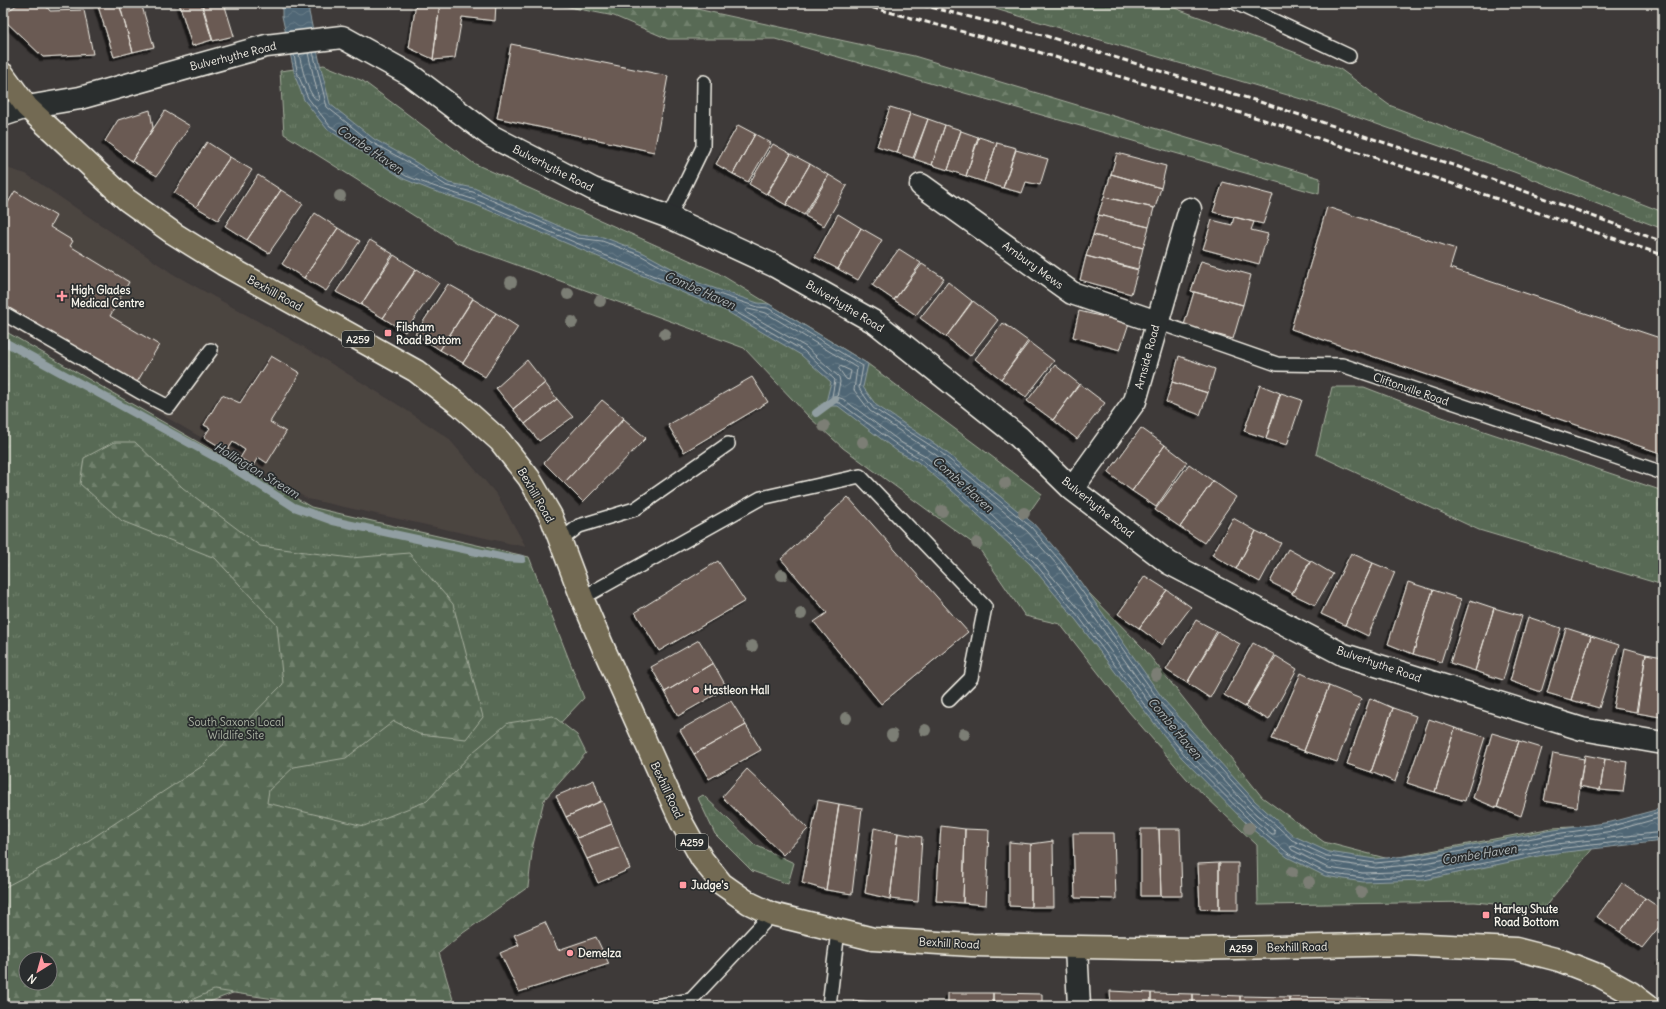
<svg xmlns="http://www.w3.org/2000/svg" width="1666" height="1009" font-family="Delius,sans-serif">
<defs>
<pattern id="grass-tufts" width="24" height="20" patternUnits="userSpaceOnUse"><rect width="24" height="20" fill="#586b55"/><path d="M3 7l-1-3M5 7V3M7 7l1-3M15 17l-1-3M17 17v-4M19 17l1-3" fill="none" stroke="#71816d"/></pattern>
<pattern id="forest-firs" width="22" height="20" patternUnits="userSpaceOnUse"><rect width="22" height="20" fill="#586b55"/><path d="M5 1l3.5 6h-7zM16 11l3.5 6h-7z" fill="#71816d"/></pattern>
<pattern id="water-waves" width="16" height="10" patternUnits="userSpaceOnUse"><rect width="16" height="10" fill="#4f6674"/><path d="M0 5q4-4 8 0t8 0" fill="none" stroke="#697c88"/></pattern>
<filter id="shadow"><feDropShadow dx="-3.5" dy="3.5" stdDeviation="0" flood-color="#0009"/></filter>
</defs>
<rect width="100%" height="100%" fill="#3e3a39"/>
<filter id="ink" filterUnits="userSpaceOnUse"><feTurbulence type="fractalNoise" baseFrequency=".025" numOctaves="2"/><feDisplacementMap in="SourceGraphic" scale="8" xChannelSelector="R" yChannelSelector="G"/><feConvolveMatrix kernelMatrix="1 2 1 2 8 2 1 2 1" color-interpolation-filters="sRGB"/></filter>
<g filter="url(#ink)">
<path fill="#4c4441" d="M3,167L26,174L173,274L304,347L400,406L448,438L497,495L526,547L308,499L3,323Z"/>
<path fill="url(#grass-tufts)" stroke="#a6ae9e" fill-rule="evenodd" d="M975,3H1161L1340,69L1389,105L1663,212V229L1514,172L1325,106Z
M324,65L363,81L473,163L718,273L868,364L1042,494L1021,524L1145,650L1262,797L1324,842L1389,859L1552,828L1612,825L1543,909L1475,902L1258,905L1257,845L1187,779L1129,712L1060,624L1025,616L978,547L843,448L809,417L744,348L459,244L284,134L280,71Z
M3,330L311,507L529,557L584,698L347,949L199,1006H3ZM26,959H50V983H26Z
M1332,387H1364L1442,417L1663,491V585L1479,530L1316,454Z
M703,795L755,845L794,863L788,884L752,871L715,834L698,798Z"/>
<path fill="url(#forest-firs)" stroke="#a6ae9e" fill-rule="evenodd" d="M549,3H669L914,56L1320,178L1319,194L775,39H668L614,16Z
M114,442H135L183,488L260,546L351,558L409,553L453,604L483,717L466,739L419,734L394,721L346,758L294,767L269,790L267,803L364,826L427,801L473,752L508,723L553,716L577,735L586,753L544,800L533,845L528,887L463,933L439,953L454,1003L451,1006H288L281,1000L214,990L178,1006H3V888L68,854L201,767L283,684L277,625L215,558L122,521L80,484L84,458ZM26,959H50V983H26Z
M1541,1002L1544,1006H1525L1522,1003Z"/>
<path fill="url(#water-waves)" stroke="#919ea2" d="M282,3H309V12L321,68L330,104L374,139L417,163L449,183L474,188L579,235L603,237L642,252L699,283L758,303L769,304L868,364L863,387L876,405L941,448L1034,524L1065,560L1164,700L1255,801L1294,836L1329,852L1375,859L1417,855L1554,830L1611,822L1663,808V841L1548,854L1424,880L1363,882L1325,876L1287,857L1252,829L1181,757L1140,705L1076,620L1030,564L958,496L918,462L897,451L838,406H827L826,402L831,382L801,355L726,311L474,204L431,190L404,179L327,129L304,100L295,76L282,16Z"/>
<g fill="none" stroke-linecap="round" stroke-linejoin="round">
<path stroke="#b2b9ba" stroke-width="1" d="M313,52L327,107L371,142L415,166L447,186L473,192L577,238L602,241L640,255L698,287L757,307L768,308L863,366L859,388L873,408L939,451L1031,527L1062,563L1161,703L1252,803L1292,840L1327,856L1375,863L1418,859L1555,834L1612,826L1663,812
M299,54C302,67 307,94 318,101L319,99L308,53
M294,55L298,75L308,98L330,126L406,176L433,186L475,200L727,307L804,351L835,380L831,402L840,403L900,447L921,459L961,493L1033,561L1079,617L1143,703L1184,754L1255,826L1289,854L1326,873L1363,878L1423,876L1547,850L1663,837
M748,309L766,313L857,368L854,390L870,411L936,455L1027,531L1058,566L1157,706L1248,807L1275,831V834H1272L1258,823L1187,751L1147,700L1083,614L1037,558L965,489L924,455L902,443L843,399L837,397L840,382L839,377L806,347L747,313L746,311Z
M840,366L851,371L849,380L846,379L839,369Z
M1663,817L1613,831L1556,839L1419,864L1376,868L1326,861L1293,846L1290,847L1292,850L1328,868L1363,873L1423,871L1547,845L1663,832"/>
<path stroke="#919ea2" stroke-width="8" d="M3,341L222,461L294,507L333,521L505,558L522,559
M816,413L835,399"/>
</g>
<path fill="#6b5a53" stroke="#f4f1e8" filter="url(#shadow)" d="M20,3H44L50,11L84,10L93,54L43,57L3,19V14Z
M97,3H119L133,52L114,57Z
M119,3H141L154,47L133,52Z
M179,3H201L212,40L192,46Z
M202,3H224L234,36L213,41Z
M416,3H440L433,59L409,48Z
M440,3H496L495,21L462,17L455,58L433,60Z
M511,44L668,76L654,152L497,118Z
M890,107L910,113L897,153L877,146Z
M150,110L153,128L132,161L105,141L118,120Z
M165,111L190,126L157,176L132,161Z
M910,113L928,119L913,158L897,153Z
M928,119L945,125L932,165L914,159Z
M738,125L755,134L733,174L716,164Z
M945,125L961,130L948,170L932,165Z
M961,131L978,137L966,176L948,170Z
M755,134L771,143L748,182L733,174Z
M979,137L997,143L984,182L966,176Z
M207,142L230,157L196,207L174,193Z
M997,143L1016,148L1003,188L984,182Z
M773,144L791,154L766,194L749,184Z
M1016,150L1048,159L1040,185L1026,182L1022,193L1003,188Z
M1117,153L1166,166L1161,188L1111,174Z
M791,154L810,164L786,205L767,194Z
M230,157L252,170L218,220L196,207Z
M810,164L828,175L804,215L786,205Z
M1111,174L1161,188L1155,208L1104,197Z
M258,175L281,190L247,240L225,226Z
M829,175L847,186L824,226L805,216Z
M1223,182L1273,195L1263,224L1213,212Z
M281,190L303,204L269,253L247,240Z
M15,191L56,216L50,227L73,241L70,246L129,282L110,316L159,345L133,389L3,311V211Z
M1104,197L1154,208L1149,227L1098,215Z
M1327,207L1456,249L1450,268L1663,339V454L1291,329Z
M315,213L338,228L304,278L282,264Z
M838,214L861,228L838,269L815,257Z
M1099,215L1149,227L1143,248L1093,235Z
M1234,217L1254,222L1251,230L1268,234L1259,264L1203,249L1212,220L1232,225Z
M338,228L360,241L326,291L304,278Z
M861,228L882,240L858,280L838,269Z
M1093,235L1143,248L1138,269L1086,256Z
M370,240L393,254L361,305L336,292Z
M899,249L921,263L894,300L872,285Z
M394,255L416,269L383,318L361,305Z
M1086,256L1138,270L1131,294L1080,280Z
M1201,261L1251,275L1243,305L1191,291Z
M922,264L944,278L916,315L894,300Z
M417,269L439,283L405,332L383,318Z
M948,282L972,301L946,337L920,318Z
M448,284L473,298L440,350L415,334Z
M1194,292L1243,305L1233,339L1184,325Z
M473,299L496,313L463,363L440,350Z
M973,301L998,320L970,356L946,337Z
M1079,311L1129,323L1120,350L1073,337Z
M496,313L518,327L485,377L463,363Z
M1003,323L1028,341L1001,379L975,359Z
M1029,342L1054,361L1026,397L1001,379Z
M271,356L300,373L270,422L286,432L267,463L258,457L253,466L240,458L245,450L233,442L227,451L204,437L210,428L204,425L222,395L240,403Z
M1179,356L1215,369L1208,393L1172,382Z
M527,360L545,383L513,409L496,388Z
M1055,365L1079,384L1053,420L1027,401Z
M752,377L768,402L684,452L668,425Z
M1172,382L1208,393L1200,415L1166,402Z
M545,383L557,399L525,424L513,409Z
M1080,384L1105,403L1077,439L1053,420Z
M1260,385L1280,393L1266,438L1244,431Z
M1281,393L1302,400L1287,445L1266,439Z
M557,399L573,417L539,441L525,424Z
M602,400L624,418L564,483L544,463Z
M624,419L646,438L583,502L564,483Z
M1141,428L1165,445L1132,491L1108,473Z
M1165,445L1187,462L1156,507L1132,491Z
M1189,464L1213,481L1180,527L1155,510Z
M1213,481L1236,497L1204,543L1180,527Z
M848,497L968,632L881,704L814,622L827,613L781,559Z
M1233,518L1256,531L1236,569L1212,555Z
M1256,531L1281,543L1260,582L1236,569Z
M1288,549L1310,561L1292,593L1270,582Z
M1351,553L1373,563L1345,625L1321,614Z
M718,561L745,601L659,651L635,612Z
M1311,561L1333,574L1315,605L1292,594Z
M1373,563L1395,572L1368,636L1345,625Z
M1145,576L1167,590L1139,628L1118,614Z
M1408,582L1433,590L1413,654L1388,644Z
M1167,590L1191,607L1162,645L1139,628Z
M1433,590L1461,599L1441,662L1413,654Z
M1470,600L1494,608L1475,671L1450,663Z
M1494,608L1522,616L1503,680L1475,671Z
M1528,617L1561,628L1541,692L1510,681Z
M1196,620L1217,631L1187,683L1166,670Z
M1566,628L1591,636L1571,700L1547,693Z
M1218,632L1240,644L1210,698L1187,683Z
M1591,636L1619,645L1599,708L1571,700Z
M699,640L713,663L665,692L651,667Z
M1253,643L1275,655L1245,707L1224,695Z
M1625,648L1646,654L1636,712L1613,708Z
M1646,654L1663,657V698L1660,717L1637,713Z
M1276,656L1297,669L1269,720L1245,707Z
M713,663L727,688L678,716L665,692Z
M1301,673L1329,686L1304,751L1272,739Z
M1329,686L1361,699L1337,762L1304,751Z
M1370,698L1393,708L1371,772L1347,764Z
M731,701L746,725L694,754L680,730Z
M1393,708L1416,716L1395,782L1371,772Z
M1429,719L1455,728L1435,792L1407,783Z
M746,725L761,750L709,779L694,754Z
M1455,728L1485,737L1465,801L1435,792Z
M1492,733L1519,741L1497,808L1473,798Z
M1519,741L1542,748L1521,816L1497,807Z
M1553,753L1584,759L1577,807L1544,801Z
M1585,755L1605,759L1600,790L1579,786Z
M1605,759L1627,762L1623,792L1600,790Z
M747,769L781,801L808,829L783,855L722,797Z
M594,780L601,801L566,817L556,796Z
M818,800L839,804L826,890L802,883Z
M602,801L612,824L577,838L566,817Z
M839,804L862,808L852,894L826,890Z
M612,824L621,847L587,859L577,838Z
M941,826L965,829L963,903L936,901Z
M874,828L898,833L890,899L865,893Z
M965,829L989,830L986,905L963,903Z
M1141,829H1159L1161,896H1141Z
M1159,829H1180L1182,896H1161Z
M898,833L922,837L918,902L890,899Z
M1073,833H1114L1116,899L1075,898Z
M1053,841L1054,907H1031V844Z
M1009,842L1031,844V907L1009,906Z
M621,847L630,869L598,883L587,859Z
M1219,863H1238V910H1219Z
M1219,863V910L1200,909L1198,864Z
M1622,883L1645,898L1620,932L1597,917Z
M1645,898L1663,910V922L1642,948L1620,932Z
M545,922L558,950L596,937L609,964L519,992L500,953L519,945L514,935Z
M1663,955V963L1659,961Z
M1110,991L1151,993V1006H1111Z
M948,993H993V1006H948Z
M993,993L1042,994V1006H993Z
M1151,993L1193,994V1006H1151Z
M1193,994L1240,996V1006H1193Z
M1240,996L1289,997V1006H1240Z
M1289,997L1341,998V1006H1289Z
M1341,998L1392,999V1006H1341Z
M854,1000L906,1006H853Z"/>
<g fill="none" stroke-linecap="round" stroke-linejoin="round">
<defs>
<path id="service" d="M1236,3L1349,56
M669,217L703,147L704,82
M3,313L142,393L169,407L211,350
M1157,322L1277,364L1342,365L1663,473
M560,541L579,526L635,509L728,444
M582,598L761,498L860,476L985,607L971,678L949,700
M656,1006L691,1000L772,914
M829,1006L838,930"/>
<path id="minor" d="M27,107L80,98L266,46L342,37L409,74L491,136L593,189L669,217L775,266L876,323L1019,437L1072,489L1169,563L1344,655L1582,729L1663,743
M921,185L1072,293L1157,322
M1072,489L1135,401L1190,209
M1076,947L1079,1006"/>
<path id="tertiary" d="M3,115L27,107"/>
<path id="trunk" d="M3,74L27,107L127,200L173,233L223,264L416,371L460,405L500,441L529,478L551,516L582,598L603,647L682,823L702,859L722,884L749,903L772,914L873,939L972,945L1193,949L1406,944L1516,949L1559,960L1600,976L1631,993L1648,1006"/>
</defs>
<use href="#service" stroke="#f4f1e8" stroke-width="16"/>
<use href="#minor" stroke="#f4f1e8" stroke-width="25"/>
<use href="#tertiary" stroke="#f4f1e8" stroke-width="25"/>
<use href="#trunk" stroke="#f4f1e8" stroke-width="25"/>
<use href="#service" stroke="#2a2d2e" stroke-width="13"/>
<use href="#minor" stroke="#2a2d2e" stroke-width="22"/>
<use href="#tertiary" stroke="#2a2d2e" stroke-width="22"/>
<use href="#trunk" stroke="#736b52" stroke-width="22"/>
<path stroke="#f4f1e8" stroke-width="3" stroke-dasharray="6 3" stroke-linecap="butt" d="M855,3L1035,51L1264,120L1663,255
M914,3L1046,36L1254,100L1456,166L1663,242"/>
</g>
<g fill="#7c7e75">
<circle cx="340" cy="196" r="6"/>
<circle cx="511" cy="282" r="6"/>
<circle cx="568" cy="294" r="6"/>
<circle cx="600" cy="301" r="6"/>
<circle cx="572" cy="322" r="6"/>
<circle cx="665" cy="334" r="6"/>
<circle cx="824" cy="426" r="6"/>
<circle cx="863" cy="442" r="6"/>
<circle cx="1005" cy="483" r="6"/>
<circle cx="942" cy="511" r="6"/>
<circle cx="1024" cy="513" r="6"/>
<circle cx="977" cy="543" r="6"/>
<circle cx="782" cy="575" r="6"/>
<circle cx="801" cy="614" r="6"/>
<circle cx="752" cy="646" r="6"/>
<circle cx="1156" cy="675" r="6"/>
<circle cx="846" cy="718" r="6"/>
<circle cx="925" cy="730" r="6"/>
<circle cx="964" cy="734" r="6"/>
<circle cx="892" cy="735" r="6"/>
<circle cx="1249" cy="828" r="6"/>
<circle cx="1292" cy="872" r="6"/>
<circle cx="1309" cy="882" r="6"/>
<circle cx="1361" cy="892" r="6"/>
</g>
</g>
<g fill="#ff9aa2" stroke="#2a2d2e" stroke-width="1.5">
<path d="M60 290h4v4h4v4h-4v4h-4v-4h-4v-4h4z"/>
<rect x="384" y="329" width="8" height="8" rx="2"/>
<circle cx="696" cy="690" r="4"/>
<rect x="679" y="881" width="8" height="8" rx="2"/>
<rect x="1482" y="911" width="8" height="8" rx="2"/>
<circle cx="570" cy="953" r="4"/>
</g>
<g text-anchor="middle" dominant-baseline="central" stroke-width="3.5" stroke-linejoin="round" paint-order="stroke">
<g fill="#2a2d2e" stroke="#b7b6b0" stroke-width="1">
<rect x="342" y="331" width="32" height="16" rx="3"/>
<rect x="676" y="834" width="32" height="16" rx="3"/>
<rect x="1225" y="940" width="32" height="16" rx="3"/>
</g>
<g font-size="10" font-weight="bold" fill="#f4f1e8">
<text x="358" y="339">A259</text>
<text x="692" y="842">A259</text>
<text x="1241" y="948">A259</text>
</g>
<g font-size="11" fill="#f4f1e8" stroke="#2a2d2e">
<text transform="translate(233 56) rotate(-14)">Bulverhythe Road</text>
<text transform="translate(553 168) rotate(27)">Bulverhythe Road</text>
<text transform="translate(1033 265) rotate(36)">Arnbury Mews</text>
<text transform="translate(275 293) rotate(29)">Bexhill Road</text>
<text transform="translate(845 306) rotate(31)">Bulverhythe Road</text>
<text transform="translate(1147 357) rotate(-75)">Arnside Road</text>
<text transform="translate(1411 389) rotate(19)">Cliftonville Road</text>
<text transform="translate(536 495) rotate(60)">Bexhill Road</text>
<text transform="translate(1098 507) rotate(39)">Bulverhythe Road</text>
<text transform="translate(1379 664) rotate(19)">Bulverhythe Road</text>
<text transform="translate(667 790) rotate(65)">Bexhill Road</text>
<text transform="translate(949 943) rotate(3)">Bexhill Road</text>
<text transform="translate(1297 947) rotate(-1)">Bexhill Road</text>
</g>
<g font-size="11" font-weight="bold" fill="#f4f1e8" stroke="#2a2d2e" text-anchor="start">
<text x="71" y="290">High Glades<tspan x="71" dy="13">Medical Centre</tspan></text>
<text x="396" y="327">Filsham<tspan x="396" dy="13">Road Bottom</tspan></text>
<text x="704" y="690">Hastleon Hall</text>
<text x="691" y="885">Judge's</text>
<text x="1494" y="909">Harley Shute<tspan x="1494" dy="13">Road Bottom</tspan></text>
<text x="578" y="953">Demelza</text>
</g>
<g font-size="11" fill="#aeb5a6" stroke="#2a2d2e">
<text x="236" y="722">South Saxons Local<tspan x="236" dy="13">Wildlife Site</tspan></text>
</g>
<g font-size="12" font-style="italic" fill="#b2b9ba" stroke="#2a2d2e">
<text transform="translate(370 149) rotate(34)">Combe Haven</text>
<text transform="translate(700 290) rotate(24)">Combe Haven</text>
<text transform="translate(257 470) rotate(31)">Hollington Stream</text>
<text transform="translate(963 484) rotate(42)">Combe Haven</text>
<text transform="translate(1175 728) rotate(50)">Combe Haven</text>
<text transform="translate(1479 854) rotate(-9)">Combe Haven</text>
</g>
</g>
<rect width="1666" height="1009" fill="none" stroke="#2a2d2e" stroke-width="16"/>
<rect x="8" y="8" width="1650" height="993" fill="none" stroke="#f4f1e8" stroke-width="1.5" filter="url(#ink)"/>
<g transform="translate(38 971) rotate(217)"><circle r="19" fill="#2a2d2e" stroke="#7b7b78"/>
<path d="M0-3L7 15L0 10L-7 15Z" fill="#ff9aa2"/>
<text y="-6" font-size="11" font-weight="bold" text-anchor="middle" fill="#f4f1e8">N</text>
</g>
</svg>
